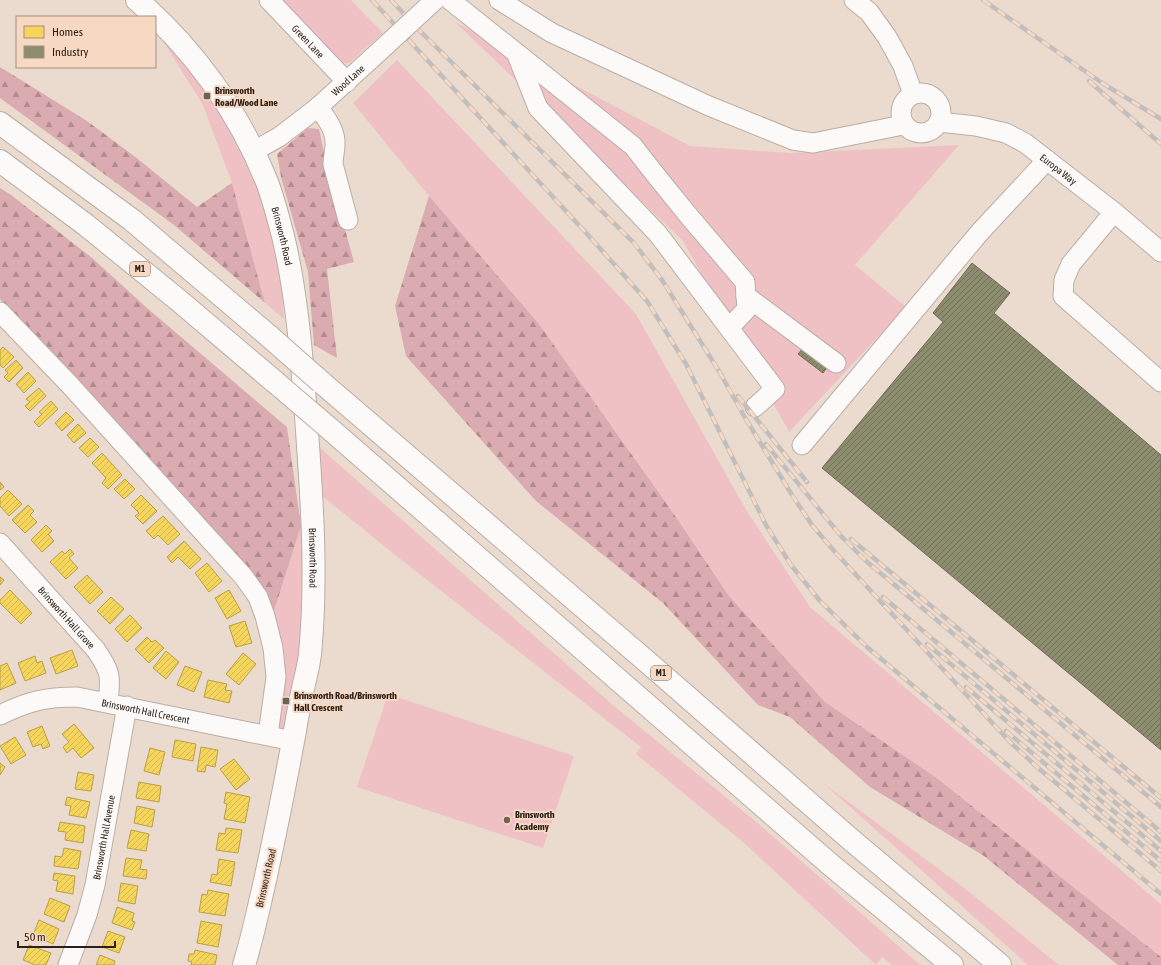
<svg xmlns="http://www.w3.org/2000/svg" width="1161" height="965" font-family="'Asap Condensed',sans-serif">
<defs>
<pattern id="forest-firs" width="22" height="20" patternUnits="userSpaceOnUse"><rect width="22" height="20" fill="#daabb0"/><path d="M5 1l3.5 6h-7zM16 11l3.5 6h-7z" fill="#b18b8e"/></pattern>
<pattern id="homes-hatch" width="6" height="6" patternUnits="userSpaceOnUse"><rect width="6" height="6" fill="#f6d55c"/><path d="M-1 1l2-2M0 6l6-6M5 7l2-2" fill="none" stroke="#d3b74f"/></pattern>
<pattern id="industry-hatch" width="6" height="6" patternUnits="userSpaceOnUse"><rect width="6" height="6" fill="#8c8c6e"/><path d="M-1 1l2-2M0 6l6-6M5 7l2-2" fill="none" stroke="#737259"/></pattern>
</defs>
<rect width="100%" height="100%" fill="#ebdbcf"/>
<path fill="#efc1c5" d="M281,0H351L383,33L349,63H343Z
M455,22L690,146L791,153L959,145L855,265L906,307L789,432L683,241Z
M155,26L236,128L260,186L281,276L284,319L265,303L232,183L203,105L155,28Z
M397,60L636,314L745,508L810,607L1161,904V957L938,779L825,702L729,596L676,517L539,324L429,196L353,103Z
M319,447L614,706L760,825L920,965H892L882,957L876,965L744,843L636,754L641,747L399,558L322,496Z
M301,526L306,568L302,632L295,691L288,727L283,730L277,728L273,614Z
M388,694L574,756L543,848L357,787Z
M823,783L967,890L1059,965H1028Z"/>
<path fill="url(#forest-firs)" d="M0,67L87,121L138,159L197,207L232,183L265,303L174,225L0,98Z
M308,128L319,129L325,157L354,262L327,269L337,358L314,345L308,272L281,177L277,154Z
M0,188L11,195L91,257L147,308L287,427L301,526L273,614L131,442L0,299Z
M429,196L539,324L676,517L729,596L825,702L938,779L1161,957V965H1118L984,856L870,787L790,717L758,705L663,603L536,501L406,356L395,306Z"/>
<path fill="url(#homes-hatch)" stroke="#b99f48" d="M3,347L14,357L3,368L0,365V350Z
M16,360L23,368L9,382L4,377L8,373L5,370Z
M28,372L36,381L24,393L16,384Z
M39,388L46,396L30,411L25,406L30,402L26,399Z
M51,401L58,409L39,427L34,422L42,414L39,412Z
M66,412L74,420L62,431L55,423Z
M78,424L86,433L74,443L67,435Z
M90,438L99,447L88,457L79,448Z
M102,453L122,475L108,489L102,483L106,478L92,463Z
M125,479L135,489L124,499L114,489Z
M0,482L4,487L0,490Z
M8,490L22,504L9,516L0,506V498Z
M141,495L157,511L143,524L135,516L139,513L131,505Z
M28,505L34,511L30,515L37,522L25,533L12,520Z
M163,516L180,534L168,545L158,535L154,539L146,531Z
M46,525L52,531L48,534L54,541L42,552L31,540Z
M184,541L201,559L190,569L178,557L172,563L167,557Z
M70,549L74,554L69,558L78,568L66,579L50,562L62,551L65,554Z
M207,563L222,581L209,592L195,573Z
M87,575L103,592L90,604L74,587Z
M0,577L4,580L0,585Z
M10,590L32,613L21,624L0,603V600Z
M229,590L241,611L227,619L215,598Z
M111,597L124,609L110,624L97,611Z
M130,615L142,628L127,642L115,629Z
M245,621L252,643L236,647L229,626Z
M147,637L152,642L155,640L164,648L149,663L135,649Z
M72,650L78,666L56,674L50,658Z
M166,651L179,662L166,679L153,668Z
M243,653L256,664L239,685L226,674Z
M35,656L37,663L42,661L46,673L25,681L18,663Z
M7,663L16,683L0,690V666Z
M185,666L202,672L194,692L177,685Z
M208,680L227,684L225,690L232,691L229,703L204,697Z
M74,724L94,748L81,758L73,748L67,753L63,747L69,742L62,734Z
M42,726L50,746L43,749L41,744L33,747L27,732Z
M15,737L26,755L11,764L0,746Z
M175,740L196,744L193,761L172,757Z
M201,747L218,750L215,767L206,765L205,772L197,771Z
M150,748L165,752L159,775L144,771Z
M234,759L250,779L236,790L220,769Z
M0,763L5,767L0,775Z
M78,772L94,775L91,791L75,789Z
M139,782L161,786L159,802L136,798Z
M226,792L250,797L245,823L224,819L227,804L224,803Z
M67,797L90,802L86,818L69,815L71,806L65,805Z
M137,806L155,810L152,827L134,823Z
M60,822L85,826L83,843L65,840L66,832L58,831Z
M226,828L242,830L238,853L216,850L219,833L225,834Z
M131,830L149,834L146,851L127,848Z
M64,848L81,851L78,869L54,866L55,856L62,857Z
M126,858L142,860L140,869L147,870L146,879L123,876Z
M219,859L235,862L231,886L210,882L212,874L217,875Z
M54,873L75,876L73,894L56,891L58,881L53,880Z
M121,883L138,886L135,904L118,901Z
M208,890L229,894L225,916L199,912L202,894L207,895Z
M50,898L70,906L64,922L44,914Z
M117,907L134,913L132,921L135,922L132,930L112,923Z
M39,920L59,929L53,944L33,935Z
M201,921L222,925L218,947L197,943Z
M108,931L125,937L119,953L102,947Z
M29,945L51,953L46,965H35L23,960Z
M195,950L217,955L215,965H191L192,962L188,961L189,954H194Z
M100,955L115,961L114,965H96Z"/>
<path fill="url(#industry-hatch)" stroke="#6f6c54" d="M972,263L1010,293L994,313L1161,455V750L822,468L943,322L933,313Z
M804,347L828,366L823,373L798,354Z"/>
<g fill="none" stroke-linecap="round" stroke-linejoin="round">
<defs>
<g id="minor">
<path id="s1" d="M269,0L347,82"/>
<path d="M450,0L633,146L654,173L688,215L745,282L747,309L729,328"/>
<path d="M499,0L552,33L709,106L793,140L813,143L903,125"/>
<path d="M854,0L869,12L887,37L903,66L913,94"/>
<path d="M517,55L538,108L658,234L775,389L755,407"/>
<circle cx="921" cy="113" r="20"/>
<path d="M318,107C326,118 336,130 335,145C335,151 333,157 333,164L348,220"/>
<path id="s2" d="M939,122L976,126L1006,133L1025,143L1114,212L1161,252"/>
<path id="s3" d="M254,151L279,137L317,108L371,59"/>
<path d="M1114,212L1071,264L1064,280L1063,296L1161,382"/>
<path d="M746,296L836,363"/>
<path d="M0,312L69,384L202,531L243,576L258,597L265,616L273,648L276,677L268,735"/>
<path d="M802,445L980,232L1047,160"/>
<path id="s4" d="M0,543L96,650C111,672 111,676 108,702"/>
<path id="s5" d="M0,715C29,701 45,697 77,697L293,741"/>
<path id="s6" d="M68,965L87,915L95,885L127,706"/>
</g>
<g id="major">
<path id="s7" d="M137,0C194,49 239,112 267,182C274,200 278,218 283,236C296,291 301,347 305,403C311,487 318,571 310,654C309,664 306,675 304,684C301,698 298,711 296,725C287,775 277,825 266,876C259,906 253,936 244,965"/>
</g>
<path id="highway" d="M0,123L132,220L270,337
M0,161L86,225L177,299L275,382
M321,382L652,666L849,838L1000,965
M330,429L832,866L952,965"/>
</defs>
<use href="#minor" stroke="#baada4" stroke-width="21"/>
<use href="#major" stroke="#baada4" stroke-width="24"/>
<use href="#highway" stroke="#baada4" stroke-width="24"/>
<use href="#minor" stroke="#fcfaf8" stroke-width="19"/>
<use href="#major" stroke="#fcfaf8" stroke-width="22"/>
<use href="#highway" stroke="#fcfaf8" stroke-width="22"/>
<defs>
<path id="rail" d="M372,0L588,235L647,301L686,364L766,525L791,565L820,601L867,647L1161,894
M391,0L419,30L634,243L662,280L722,376
M983,0L1102,83L1161,119
M1089,81L1161,144
M719,371L744,416L792,495L812,525L835,552L1009,741L1037,767L1161,871
M738,396L807,482
M766,444L841,536L866,561L1161,807
M851,539L1161,798
M883,597L1161,832
M927,644L1161,841
M966,687L1161,851
M1006,731L1161,861"/>
</defs>
<use href="#rail" stroke="#c2bebb" stroke-width="4.5"/>
<use href="#rail" stroke="#f7d9c3" stroke-width="3" stroke-dasharray="9" stroke-linecap="butt"/>
<defs>
<path id="minor-bridge" d="M371,59L435,0"/>
<path id="highway-bridge" d="M270,337L321,382
M275,382L330,429"/>
</defs>
<use href="#minor-bridge" stroke="#baada4" stroke-width="21" stroke-linecap="butt"/>
<use href="#highway-bridge" stroke="#baada4" stroke-width="24" stroke-linecap="butt"/>
<use href="#minor-bridge" stroke="#fcfaf8" stroke-width="19"/>
<use href="#highway-bridge" stroke="#fcfaf8" stroke-width="22"/>
</g>
<g fill="#6e6158" stroke="#f7d9c3" stroke-width="1.5">
<rect x="203" y="92" width="8" height="8" rx="2"/>
<rect x="282" y="697" width="8" height="8" rx="2"/>
<circle cx="507" cy="820" r="4"/>
</g>
<g text-anchor="middle" dominant-baseline="central" stroke-width="4" stroke-linejoin="round" paint-order="stroke">
<g fill="#f7d9c3" stroke="#68584b" stroke-width="1">
<rect x="130" y="262" width="20" height="14" rx="3"/>
<rect x="651" y="666" width="20" height="14" rx="3"/>
</g>
<g font-size="9" font-weight="bold" fill="#2b2018">
<text x="140" y="269">M1</text>
<text x="661" y="673">M1</text>
</g>
<g font-size="10" fill="#2b2018" stroke="#f7d9c3">
<text stroke="none"><textPath href="#s1" startOffset="57">Green Lane</textPath></text>
<text stroke="none"><textPath href="#s3" startOffset="118">Wood Lane</textPath></text>
<text stroke="none"><textPath href="#s2" startOffset="132">Europa Way</textPath></text>
<text stroke="none"><textPath href="#s7" startOffset="282">Brinsworth Road</textPath></text>
<text stroke="none"><textPath href="#s7" startOffset="606">Brinsworth Road</textPath></text>
<text stroke="none"><textPath href="#s4" startOffset="100">Brinsworth Hall Grove</textPath></text>
<text stroke="none"><textPath href="#s5" startOffset="150">Brinsworth Hall Crescent</textPath></text>
<text stroke="none"><textPath href="#s6" startOffset="133">Brinsworth Hall Avenue</textPath></text>
<text transform="translate(266 878) rotate(-77)">Brinsworth Road</text>
</g>
<g font-size="10" font-weight="bold" fill="#2b2018" stroke="#f7d9c3" text-anchor="start">
<text x="215" y="90">Brinsworth<tspan x="215" dy="12">Road/Wood Lane</tspan></text>
<text x="294" y="695">Brinsworth Road/Brinsworth<tspan x="294" dy="12">Hall Crescent</tspan></text>
<text x="515" y="814">Brinsworth<tspan x="515" dy="12">Academy</tspan></text>
</g>
</g>
<rect x="16" y="16" width="140" height="52" fill="#f7d9c3" stroke="#a58f7f"/>
<rect x="24" y="26" width="20" height="12" fill="#f6d55c" stroke="#a58f7f"/>
<text x="52" y="36" font-size="12" fill="#2b2018">Homes</text>
<rect x="24" y="46" width="20" height="12" fill="#8c8c6e" stroke="#a58f7f"/>
<text x="52" y="56" font-size="12" fill="#2b2018">Industry</text>
<path d="M18 941v6h97v-6" fill="none" stroke="#2b2018" stroke-width="2"/>
<text x="24" y="941" font-size="12" fill="#2b2018" stroke="#f7d9c3" stroke-width="3" paint-order="stroke">50 m</text>
</svg>
